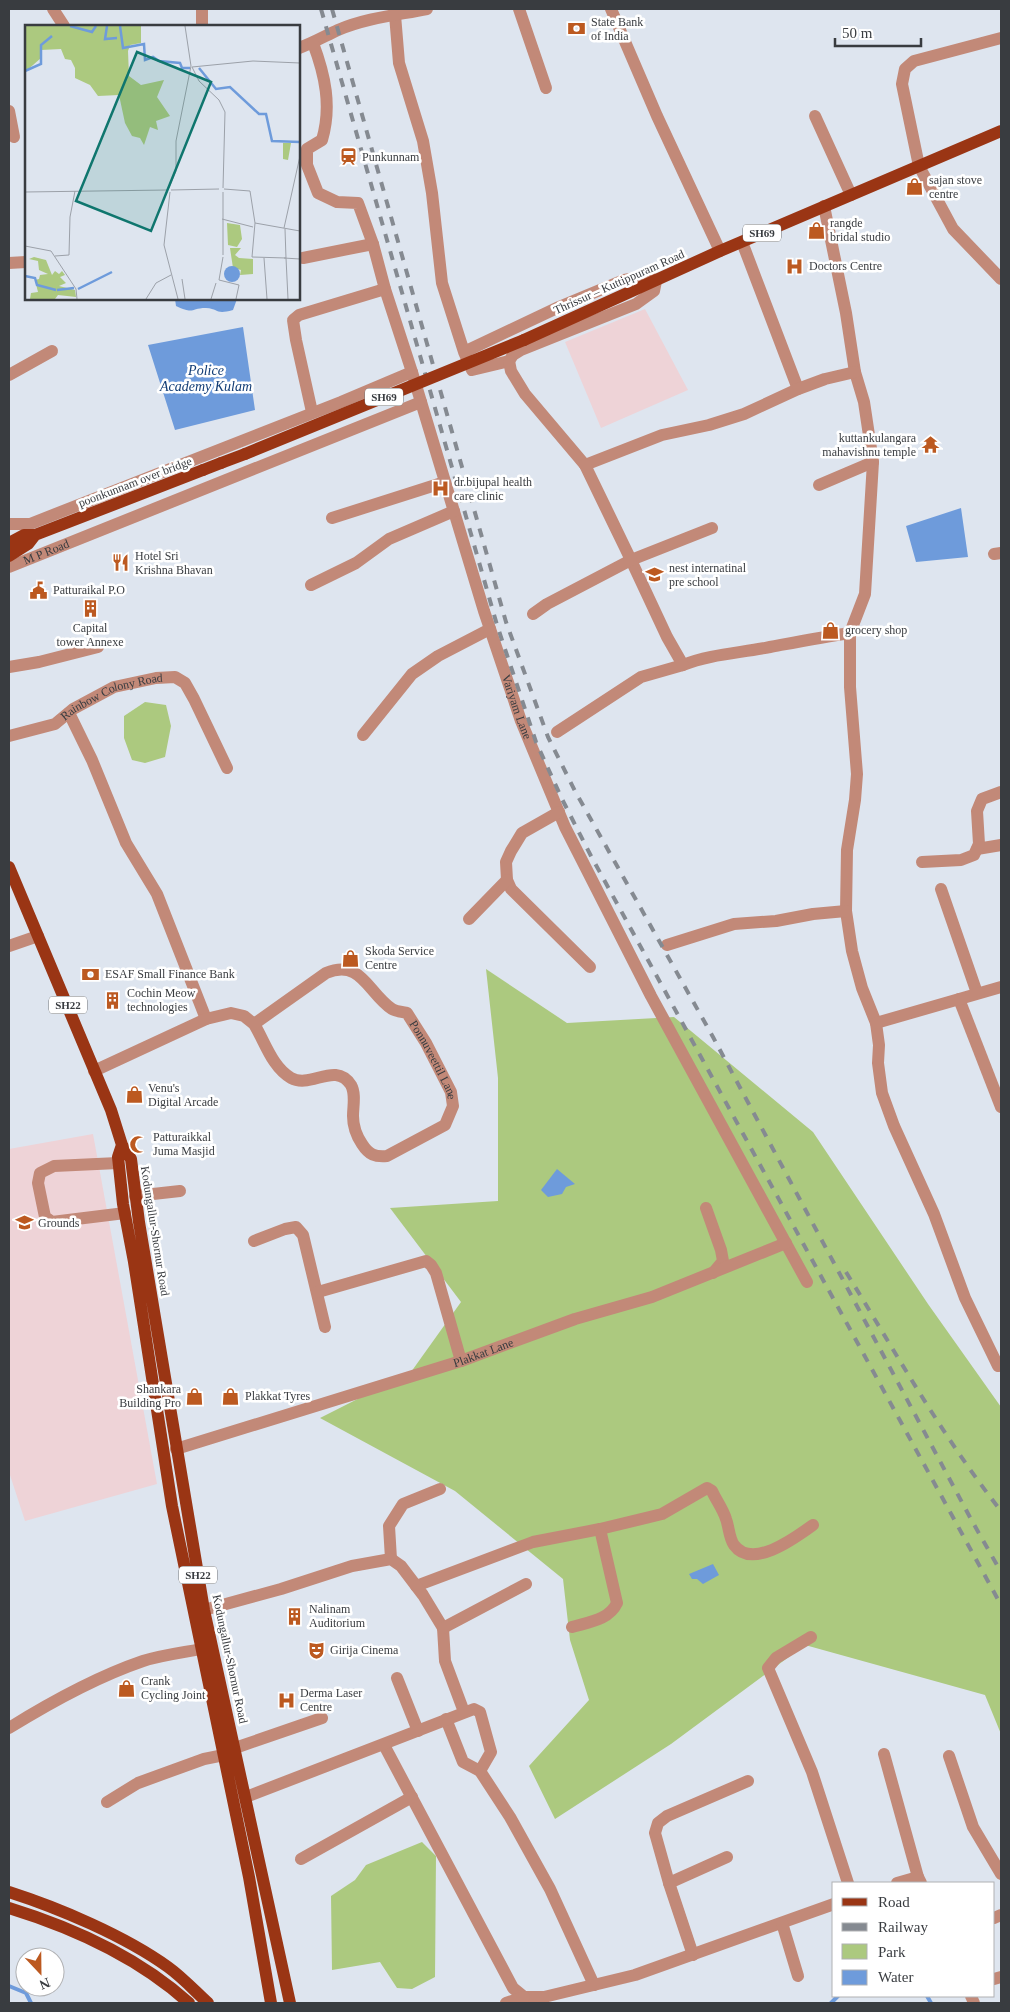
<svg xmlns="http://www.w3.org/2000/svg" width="1010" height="2012" font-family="'Times New Roman',serif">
<rect width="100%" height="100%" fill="#dee5ef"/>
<path fill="#eed3d7" d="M645,309L688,390L601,428L565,342Z
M93,1134L157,1484L25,1521L9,1472V1149Z"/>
<path fill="#acc97f" d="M145,702L166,705L171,726L165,757L145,763L132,760L124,738V716Z
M486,969L567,1023L674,1017L813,1132L928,1304L1001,1407V1734L985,1695L805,1645L671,1744L555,1819L529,1766L589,1700L570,1640L563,1579L455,1491L320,1418L411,1372L461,1302L390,1208L498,1201V1078Z
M422,1842L436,1856L435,1977L412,1989L397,1988L380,1962L332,1970L331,1896L355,1880L366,1865Z"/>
<path fill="#6e9bdb" d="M175,299H237L233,310C215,315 220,309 206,308C190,308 195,315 176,306Z
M243,327L255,410L175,430L148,345Z
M961,508L968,557L916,562L906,526Z
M557,1169L575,1184L566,1187L562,1194L548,1197L541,1190Z
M713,1564L719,1575L703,1584L697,1579H692L689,1574Z"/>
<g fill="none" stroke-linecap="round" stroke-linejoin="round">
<path stroke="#6e9bdb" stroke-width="4" d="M9,1986L26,1993L31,2003
M927,1996L931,2003
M831,2003L838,1996"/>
<g stroke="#c28978" stroke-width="12">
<path d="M53,9L64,26"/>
<path d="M519,9L546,88"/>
<path d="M611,9L657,116L720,251"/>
<path d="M395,15L399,63L423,141L432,193L442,283L464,352L472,370L509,361L513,355L521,350L636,304L654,291L656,281L648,276L624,280L559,307L464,352"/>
<path d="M202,26V9"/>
<path d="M1001,38L914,61L905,69L902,84L919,166L953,229L1001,279"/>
<path d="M299,48C313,43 325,36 338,30C366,18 397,15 427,9"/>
<path d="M9,111L14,137"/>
<path d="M815,116L851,195"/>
<path d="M824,206L846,313L855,372L864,402L873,462L865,594L850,633V687L857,774L855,800L847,850L846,911L852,951L862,988L876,1023L879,1045L878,1063L882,1093L894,1126L934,1214L965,1298L998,1366"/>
<path d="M742,242L798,389"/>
<path d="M303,258L373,244"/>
<path d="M9,263L26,262"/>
<path d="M509,361L511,371L525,394L585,465L662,435L709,425L744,414L798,389L825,379L855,372"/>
<path id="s1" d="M412,372L484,611L521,721L565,827L651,996L807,1282"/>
<path d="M9,375L52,351"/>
<path d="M312,412L296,340L293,320L299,315L385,289"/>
<path d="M819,485L873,462"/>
<path d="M332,518L445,482"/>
<path d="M9,524H30L341,402L412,372L385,289L373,244L358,203L337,202L318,193L307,165V149L322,140C332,106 325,75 313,43"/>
<path d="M712,528L631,560L667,637L683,665C710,654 741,653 770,647C797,642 823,637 850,633"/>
<path d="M994,554L1001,553"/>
<path id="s2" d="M9,567L421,402"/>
<path d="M311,585L356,563L389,539L454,511"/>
<path d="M533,614L547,604L631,560L585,465"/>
<path d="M9,667L39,662L98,647"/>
<path d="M69,713L92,760L126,843L157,894L206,1019"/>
<path d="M557,732L641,677L683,665"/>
<path d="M363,735L412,674L438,656L490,629"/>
<path id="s3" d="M9,736L55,724L73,709L114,687L156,678L175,677L185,683L194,699L227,768"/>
<path d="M559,812L522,833L511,851L506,862L507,880L511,889L590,967"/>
<path d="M977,849L1001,845"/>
<path d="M922,862L961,860L974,855L979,844L977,811L982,799L1001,792"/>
<path d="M941,889L977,993"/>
<path d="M469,919L507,880"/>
<path d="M667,945L734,924L776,921L813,914L846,911"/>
<path d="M9,946L38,936"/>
<path d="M959,999L1001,1107"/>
<path d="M876,1023L1001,987"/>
<path id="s4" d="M94,1071L206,1019L231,1013L244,1016L254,1024L326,973C361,958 368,993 392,1009C395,1011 402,1012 407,1013L426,1043L451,1092L453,1106L445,1125L387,1156C375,1157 369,1155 362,1144C356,1135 353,1127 353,1116C353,1106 356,1094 351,1085C335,1061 311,1089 291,1078C272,1067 265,1042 254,1024"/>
<path d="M118,1163L54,1166L40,1173L38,1183L45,1217L52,1222L125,1213"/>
<path d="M135,1196L180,1191"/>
<path d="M706,1208L721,1250L723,1261L713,1273"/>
<path d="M254,1241L285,1229L296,1227L303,1235L325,1327"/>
<path d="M318,1292L426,1261L431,1265L436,1273L461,1361"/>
<path id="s5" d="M176,1449L461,1361L575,1319L652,1297L786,1243"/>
<path d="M391,1559L389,1526L403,1504L440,1489"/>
<path d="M416,1586L533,1542L600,1529L662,1514L707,1488L712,1491C716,1500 723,1509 726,1519C729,1527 729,1538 734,1545C752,1570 795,1538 813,1525"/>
<path d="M204,1610L281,1589L352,1566L391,1559L401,1566L423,1595L443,1628L445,1661L464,1712"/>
<path d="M572,1627C589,1622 609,1620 617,1603L600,1529"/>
<path d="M443,1628L526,1584"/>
<path d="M811,1637L776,1658L768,1668L812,1772L848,1883"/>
<path d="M397,1678L418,1731"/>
<path d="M446,1719L463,1762L480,1771L510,1817L550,1889L594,1985"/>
<path d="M9,1728C51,1702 96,1677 143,1661C165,1654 189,1652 211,1647"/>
<path d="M384,1745L513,1988L524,1997H544L635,1975L834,1904"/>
<path d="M235,1748L322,1718"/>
<path d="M884,1754L918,1877"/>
<path d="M949,1756L973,1827L1001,1874"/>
<path d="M246,1797L474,1709L480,1712L491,1752L480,1771"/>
<path d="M107,1802L138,1783L204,1759L224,1755"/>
<path d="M301,1859L412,1797"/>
<path d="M669,1883L727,1857"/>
<path d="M897,1883L918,1877L921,1883"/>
<path d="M994,1918L1001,1915"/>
<path d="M782,1923L798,1976"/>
<path d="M693,1955L669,1883L655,1833L658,1823L667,1816L748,1781"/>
<path d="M994,1979L1001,1977"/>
<path d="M971,1996L974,2003"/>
<path d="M506,2003L524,1997"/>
</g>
<path stroke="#9a3514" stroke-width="12" d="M524,340L720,251L1001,131
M221,463L245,454
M9,543L24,535H35L203,470
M9,556L28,544L35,535
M9,867L111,1110L122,1145L131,1159L139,1222L204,1610L290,2003
M122,1145L118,1157L123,1204L134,1262L172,1506L249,1877L271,2003
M9,1892C59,1908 125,1936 168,1967C182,1977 195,1991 208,2003
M9,1908C74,1928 138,1957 189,2003"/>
<path stroke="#858a91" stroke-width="4" stroke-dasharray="9 9" stroke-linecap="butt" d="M321,9L497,625L536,742L562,799L591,856L1001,1605
M332,9L506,622L548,737L575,791L713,1037L972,1521L1001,1572
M846,1272C896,1353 942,1436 1001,1511"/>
<path stroke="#9a3514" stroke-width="12" d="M245,454L524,340
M203,470L221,463"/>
</g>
<defs>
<symbol id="bank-bare" viewBox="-9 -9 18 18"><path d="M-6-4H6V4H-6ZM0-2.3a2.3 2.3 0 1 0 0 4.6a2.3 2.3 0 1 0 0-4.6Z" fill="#bc5920" stroke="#fff" stroke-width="2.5" paint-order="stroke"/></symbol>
<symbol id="station-bare" viewBox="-9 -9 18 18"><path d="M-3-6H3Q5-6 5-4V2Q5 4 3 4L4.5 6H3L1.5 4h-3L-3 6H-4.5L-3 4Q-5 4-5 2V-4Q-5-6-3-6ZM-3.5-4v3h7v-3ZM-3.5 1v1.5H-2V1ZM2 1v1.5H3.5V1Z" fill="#bc5920" stroke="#fff" stroke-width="2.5" paint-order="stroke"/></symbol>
<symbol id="shop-bare" viewBox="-9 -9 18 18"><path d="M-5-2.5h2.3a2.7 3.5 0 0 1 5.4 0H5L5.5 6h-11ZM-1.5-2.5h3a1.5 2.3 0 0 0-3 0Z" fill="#bc5920" stroke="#fff" stroke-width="2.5" paint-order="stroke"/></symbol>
<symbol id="hospital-bare" viewBox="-9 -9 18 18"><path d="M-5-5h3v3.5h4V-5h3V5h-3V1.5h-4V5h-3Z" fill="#bc5920" stroke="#fff" stroke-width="2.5" paint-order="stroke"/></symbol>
<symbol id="temple-bare" viewBox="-9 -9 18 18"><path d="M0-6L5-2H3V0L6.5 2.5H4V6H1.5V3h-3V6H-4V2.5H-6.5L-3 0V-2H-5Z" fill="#bc5920" stroke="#fff" stroke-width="2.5" paint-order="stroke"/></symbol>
<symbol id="restaurant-bare" viewBox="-9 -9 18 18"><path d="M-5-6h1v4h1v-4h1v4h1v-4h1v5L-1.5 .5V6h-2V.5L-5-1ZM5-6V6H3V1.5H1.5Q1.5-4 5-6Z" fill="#bc5920" stroke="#fff" stroke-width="2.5" paint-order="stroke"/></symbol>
<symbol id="school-bare" viewBox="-9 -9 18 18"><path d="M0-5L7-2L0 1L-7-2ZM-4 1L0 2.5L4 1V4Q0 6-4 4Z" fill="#bc5920" stroke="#fff" stroke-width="2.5" paint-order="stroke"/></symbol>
<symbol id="civic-bare" viewBox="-9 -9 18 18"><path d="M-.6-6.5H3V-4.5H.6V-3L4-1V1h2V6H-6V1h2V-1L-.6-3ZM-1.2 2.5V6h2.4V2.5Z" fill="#bc5920" stroke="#fff" stroke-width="2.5" paint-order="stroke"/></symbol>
<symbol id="building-bare" viewBox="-9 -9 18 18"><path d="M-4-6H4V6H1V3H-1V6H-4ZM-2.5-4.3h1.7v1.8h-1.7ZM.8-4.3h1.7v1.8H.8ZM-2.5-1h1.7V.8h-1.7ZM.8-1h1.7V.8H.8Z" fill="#bc5920" stroke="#fff" stroke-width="2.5" paint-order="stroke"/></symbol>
<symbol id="mosque-bare" viewBox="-9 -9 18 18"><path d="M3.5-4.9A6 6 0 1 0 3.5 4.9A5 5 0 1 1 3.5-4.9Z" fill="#bc5920" stroke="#fff" stroke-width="2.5" paint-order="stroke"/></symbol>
<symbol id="theatre-bare" viewBox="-9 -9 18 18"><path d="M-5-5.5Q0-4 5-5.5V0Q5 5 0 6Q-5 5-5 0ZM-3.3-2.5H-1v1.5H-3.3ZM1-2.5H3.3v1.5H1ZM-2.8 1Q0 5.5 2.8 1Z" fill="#bc5920" stroke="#fff" stroke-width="2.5" paint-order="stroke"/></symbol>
</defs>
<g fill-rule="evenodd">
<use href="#bank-bare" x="564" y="16" width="25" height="25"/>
<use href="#station-bare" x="336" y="144" width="25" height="25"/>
<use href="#shop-bare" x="902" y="174" width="25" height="25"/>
<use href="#shop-bare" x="804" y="218" width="25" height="25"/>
<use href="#hospital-bare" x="782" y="254" width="25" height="25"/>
<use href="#temple-bare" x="918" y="432" width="25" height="25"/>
<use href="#hospital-bare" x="428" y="476" width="25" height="25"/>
<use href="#restaurant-bare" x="108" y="550" width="25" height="25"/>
<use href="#school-bare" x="642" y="562" width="25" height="25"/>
<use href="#civic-bare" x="26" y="578" width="25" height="25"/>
<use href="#building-bare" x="78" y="596" width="25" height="25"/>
<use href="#shop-bare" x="818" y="618" width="25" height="25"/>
<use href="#shop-bare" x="338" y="946" width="25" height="25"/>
<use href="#bank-bare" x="78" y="962" width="25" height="25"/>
<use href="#building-bare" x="100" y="988" width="25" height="25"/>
<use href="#shop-bare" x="122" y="1082" width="25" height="25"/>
<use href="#mosque-bare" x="126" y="1132" width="25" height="25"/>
<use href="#school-bare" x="12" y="1210" width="25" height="25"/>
<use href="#shop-bare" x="182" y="1384" width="25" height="25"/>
<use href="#shop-bare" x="218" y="1384" width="25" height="25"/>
<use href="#building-bare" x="282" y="1604" width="25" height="25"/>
<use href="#theatre-bare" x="304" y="1638" width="25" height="25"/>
<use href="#shop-bare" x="114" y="1676" width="25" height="25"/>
<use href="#hospital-bare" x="274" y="1688" width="25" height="25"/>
</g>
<g text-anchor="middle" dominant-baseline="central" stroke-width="5" stroke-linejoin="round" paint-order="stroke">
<g fill="#fff" stroke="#747679" stroke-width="1">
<rect x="743" y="224.5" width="38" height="17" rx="4"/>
<rect x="365" y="388.5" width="38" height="17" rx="4"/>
<rect x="49" y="996.5" width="38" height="17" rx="4"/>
<rect x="179" y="1566.5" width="38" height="17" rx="4"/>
</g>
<g font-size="11" font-weight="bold" fill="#393c40">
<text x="762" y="233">SH69</text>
<text x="384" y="397">SH69</text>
<text x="68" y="1005">SH22</text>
<text x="198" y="1575">SH22</text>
</g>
<g font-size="12" fill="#393c40" stroke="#fff" text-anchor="start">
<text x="591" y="22">State Bank<tspan x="591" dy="14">of India</tspan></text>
<text x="362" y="157">Punkunnam</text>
<text x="929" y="180">sajan stove<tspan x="929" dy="14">centre</tspan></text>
<text x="830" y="223">rangde<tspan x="830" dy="14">bridal studio</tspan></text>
<text x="809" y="266">Doctors Centre</text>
<text x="916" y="438" text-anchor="end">kuttankulangara<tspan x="916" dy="14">mahavishnu temple</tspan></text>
<text x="454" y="482">dr.bijupal health<tspan x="454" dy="14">care clinic</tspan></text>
<text x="135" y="556">Hotel Sri<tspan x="135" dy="14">Krishna Bhavan</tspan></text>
<text x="669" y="568">nest internatinal<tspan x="669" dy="14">pre school</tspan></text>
<text x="53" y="590">Patturaikal P.O</text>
<text x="90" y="628" text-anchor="middle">Capital<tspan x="90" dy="14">tower Annexe</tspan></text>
<text x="845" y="630">grocery shop</text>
<text x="365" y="951">Skoda Service<tspan x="365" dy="14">Centre</tspan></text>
<text x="105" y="974">ESAF Small Finance Bank</text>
<text x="127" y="993">Cochin Meow<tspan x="127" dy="14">technologies</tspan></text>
<text x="148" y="1088">Venu's<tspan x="148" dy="14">Digital Arcade</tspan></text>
<text x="153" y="1137">Patturaikkal<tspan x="153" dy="14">Juma Masjid</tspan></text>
<text x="38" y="1223">Grounds</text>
<text x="181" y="1389" text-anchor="end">Shankara<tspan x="181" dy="14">Building Pro</tspan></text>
<text x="245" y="1396">Plakkat Tyres</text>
<text x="309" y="1609">Nalinam<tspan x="309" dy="14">Auditorium</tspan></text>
<text x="330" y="1650">Girija Cinema</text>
<text x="141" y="1681">Crank<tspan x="141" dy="14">Cycling Joint</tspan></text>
<text x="300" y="1693">Derma Laser<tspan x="300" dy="14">Centre</tspan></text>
</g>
<g font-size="12" fill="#393c40" stroke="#fff">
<text transform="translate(619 282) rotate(-24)">Thrissur – Kuttippuram Road</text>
<text transform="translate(135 482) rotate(-21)">poonkunnam over bridge</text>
<text stroke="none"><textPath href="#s2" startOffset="40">M P Road</textPath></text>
<text stroke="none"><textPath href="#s3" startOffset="112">Rainbow Colony Road</textPath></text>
<text stroke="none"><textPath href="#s1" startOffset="351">Variyam Lane</textPath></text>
<text stroke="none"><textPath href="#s4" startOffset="415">Ponnuveettil Lane</textPath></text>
<text transform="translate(155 1231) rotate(81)">Kodungallur-Shornur Road</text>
<text stroke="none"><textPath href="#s5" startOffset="322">Plakkat Lane</textPath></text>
<text transform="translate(230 1659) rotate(78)">Kodungallur-Shornur Road</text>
</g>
<g font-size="14" font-style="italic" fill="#113c75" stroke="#fff">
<text x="206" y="370">Police<tspan x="206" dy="16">Academy Kulam</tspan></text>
</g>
</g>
<g transform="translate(25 25)">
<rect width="275" height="275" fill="#dee5ef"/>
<path d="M0,1H116V18L105,20L103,26L104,51L116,60L139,55L132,72L145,91L131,96L133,105L125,102L119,120L115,113L107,111L100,98L94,70L73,71L65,60L50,53V43L46,35L40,34L36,24L16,25V33L0,47ZM258,118H266L263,135L258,134ZM202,198L215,200L217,214L212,222L203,220ZM205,223H216L210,230L214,233L228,234V249L215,250L216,245L208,243ZM9,232L21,235L27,250L30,246L34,249L37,246L40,250L35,252L41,258L34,261L50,265L51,272L33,270L30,274H5L6,268L13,267L10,255L14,254L15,250L23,249L14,245L13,236L4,234Z" fill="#acc97f"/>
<path d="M199 249a8 8 0 1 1 16 0a8 8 0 1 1-16 0Z" fill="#6e9bdb"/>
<path fill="none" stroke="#6e9bdb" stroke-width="2.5" d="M45,1L67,7L71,1M82,1L80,14L92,13M95,1L98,23L119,19L120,35L128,32L134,36L155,38L157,43H165M174,43L191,64L205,62L234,89H241L247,116L275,117M0,46L16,39V20L27,11M0,251L10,253L12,260L31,265M53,264L87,247M32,265L49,263"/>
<path fill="none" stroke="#9ca1a9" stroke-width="1" d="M167,42L228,36L275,38M167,42L174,56L194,75L200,87L198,163M144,163L151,146V116L166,41L160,1M199,164L225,166L230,198M146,165L194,164M0,167L142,165M145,167L139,220L153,274M198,167V230M197,194L228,202M230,198L227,232L261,233M230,198L275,206M259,203L275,131M260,204L261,233M0,221L26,226L51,264L52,274M30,231L44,230L45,192L50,166M239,233L242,274M259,233L275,234M261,233L263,274M157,254L160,274M194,255L214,260L211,274M194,255L198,232M121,274L131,258L146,250M186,274L191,258"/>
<path fill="#0f766e" fill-opacity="0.15" stroke="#0f766e" stroke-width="2.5" d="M112,27L186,57L126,206L51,176Z"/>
<rect width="275" height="275" fill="none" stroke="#393c40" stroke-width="2.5"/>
</g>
<rect width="1010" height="2012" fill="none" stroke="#393c40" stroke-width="20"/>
<rect x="832" y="1882" width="162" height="115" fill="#ffffff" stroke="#b0b1b3"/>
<rect x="842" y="1898" width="25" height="8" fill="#9a3514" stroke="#b0b1b3"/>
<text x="878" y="1907" font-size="15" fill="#393c40">Road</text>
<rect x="842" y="1923" width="25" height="8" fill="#858a91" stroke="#b0b1b3"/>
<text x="878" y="1932" font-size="15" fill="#393c40">Railway</text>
<rect x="842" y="1944" width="25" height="15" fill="#acc97f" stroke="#b0b1b3"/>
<text x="878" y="1957" font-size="15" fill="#393c40">Park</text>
<rect x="842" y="1970" width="25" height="15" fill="#6e9bdb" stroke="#b0b1b3"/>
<text x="878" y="1982" font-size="15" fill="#393c40">Water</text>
<g transform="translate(40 1972) rotate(158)"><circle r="24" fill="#ffffff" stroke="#b0b1b3"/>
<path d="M0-4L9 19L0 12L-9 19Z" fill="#bc5920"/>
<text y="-8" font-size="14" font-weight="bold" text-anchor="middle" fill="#393c40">N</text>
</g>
<path d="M835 38v8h86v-8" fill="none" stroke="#393c40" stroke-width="2.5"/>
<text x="842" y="38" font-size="15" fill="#393c40" stroke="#ffffff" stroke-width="4" paint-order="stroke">50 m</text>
</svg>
